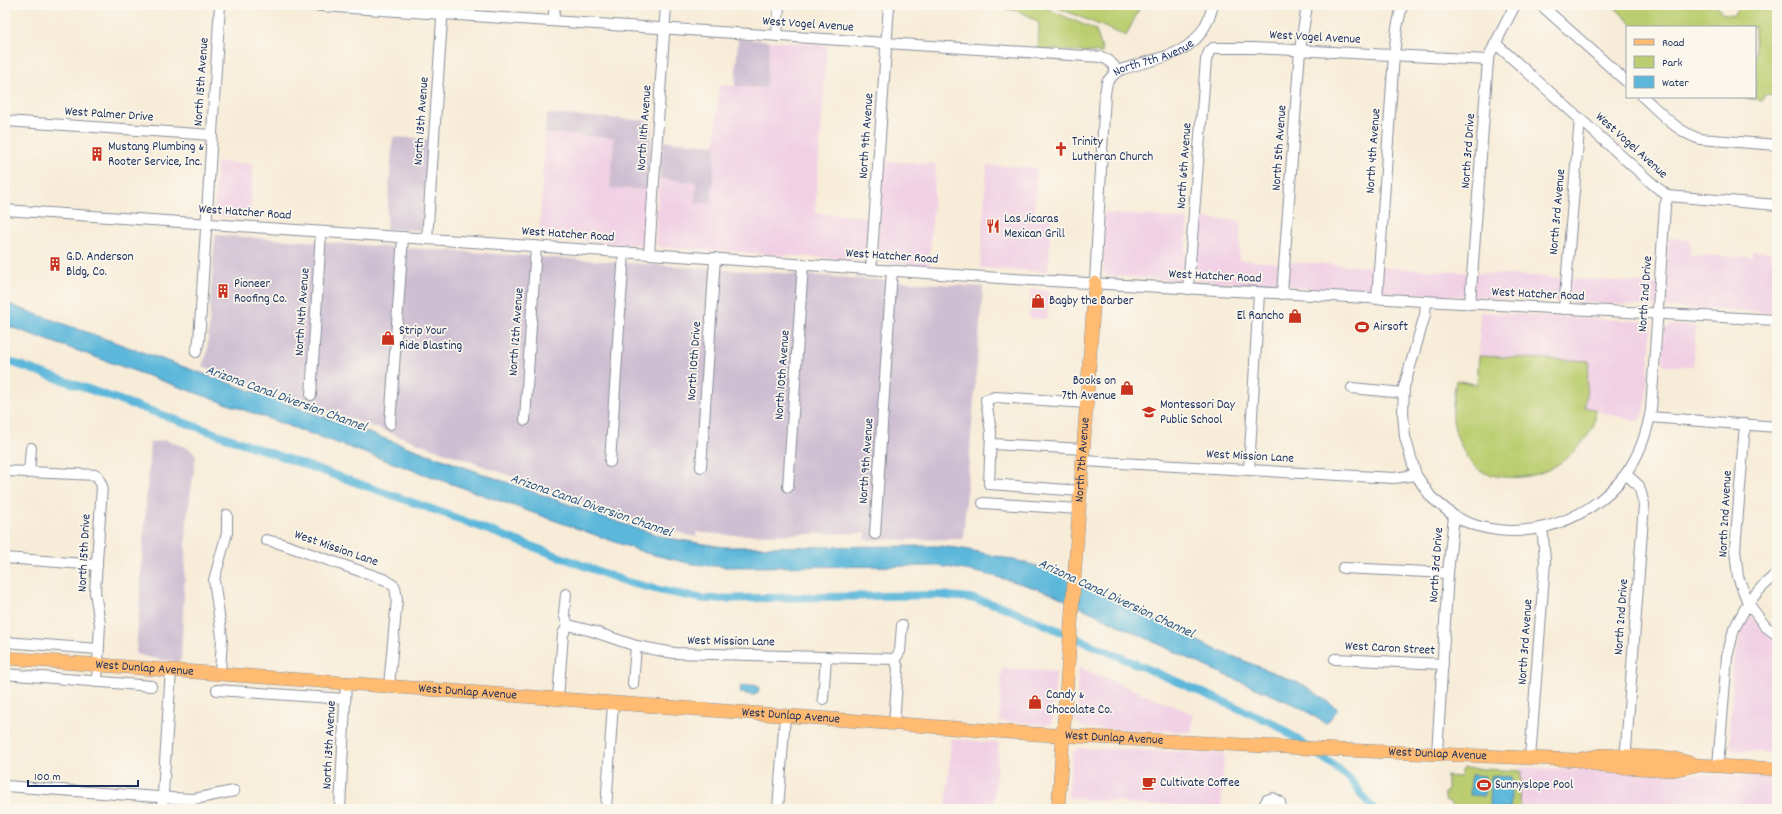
<svg xmlns="http://www.w3.org/2000/svg" width="1782" height="814" font-family="Dekko,sans-serif">
<rect width="100%" height="100%" fill="#fbf7ec"/>
<filter id="ink" filterUnits="userSpaceOnUse"><feTurbulence type="fractalNoise" baseFrequency=".025" numOctaves="2"/><feDisplacementMap in="SourceGraphic" scale="8" xChannelSelector="R" yChannelSelector="G"/><feConvolveMatrix kernelMatrix="1 2 1 2 8 2 1 2 1" color-interpolation-filters="sRGB"/></filter>
<filter id="wash" filterUnits="userSpaceOnUse"><feTurbulence type="fractalNoise" baseFrequency=".012" numOctaves="4" result="noise"/><feDisplacementMap in="SourceGraphic" scale="16" xChannelSelector="R" yChannelSelector="G"/><feGaussianBlur stdDeviation="0.9" result="paint"/><feColorMatrix in="noise" values="0 0 0 0 0 0 0 0 0 0 0 0 0 0 0 0 0 1.4 0 .05"/><feComposite in="paint" operator="in"/></filter>
<g filter="url(#wash)">
<rect width="100%" height="100%" fill="#f7ecd8"/>
<path fill="#f1d0e4" d="M770,41L827,45L815,213L870,217L866,256L861,260L659,247L655,243L659,179L697,182L711,203L719,85L766,88Z
M545,133L614,138L610,188L648,190L645,241L643,244L641,245L539,238Z
M883,161L936,164L929,266L882,262L878,260L877,257Z
M217,162L253,164L250,218L218,216L214,212Z
M987,165L1037,168L1034,218L1051,219L1048,272L980,268Z
M1104,213L1188,219L1184,275L1182,278L1177,280L1108,276L1105,274L1103,269Z
M1198,218L1241,221L1239,260L1279,263L1277,282L1270,286L1197,280L1194,275Z
M1669,238L1691,240L1690,255L1752,257V251L1771,252L1770,261H1777V313L1292,287L1288,281L1289,262L1665,284Z
M1031,289L1049,291L1047,319L1029,318Z
M1480,312L1652,322L1645,408L1639,422L1585,408L1589,361L1479,356Z
M1670,325L1696,326L1693,367L1663,365L1664,329Z
M1750,615L1768,636L1777,641V753L1734,750L1730,745L1733,665L1742,630Z
M1079,667L1193,714L1192,732L1083,728L1075,720Z
M1002,668L1056,672L1053,718L1051,723L1046,725L999,721Z
M951,739L999,743L993,809H946Z
M1079,748L1224,754L1221,809L1179,807V805L1157,804L1156,806L1125,804V802L1068,798L1072,756L1073,752Z
M1521,767L1777,777V809H1520Z"/>
<path fill="#cebed1" d="M738,39L770,41L766,88L735,86Z
M547,114L652,121L648,190L610,188L614,138L545,133Z
M393,137L429,139L423,226L418,230L386,229Z
M662,141L716,145L711,203H695L696,182L659,179Z
M215,235L983,287L963,539L865,540L866,533L728,535L696,532V537L652,526L202,366L207,354Z
M165,440L188,448L196,455L187,519L181,661L161,660L136,654L150,443Z"/>
<path fill="#bbcd70" stroke="#6b7e67" d="M1007,5H1043L1048,9L1096,30L1102,49V53L1038,49L1039,23C1028,16 1020,9 1006,9Z
M1051,5H1141L1126,36Z
M1612,5H1717L1721,13L1734,15L1741,5H1777V96L1764,95L1763,100L1726,97H1755V27H1635Z
M1479,356L1589,361L1585,407L1596,410C1595,415 1595,420 1594,425C1591,432 1584,440 1580,445C1559,468 1536,480 1504,477C1494,476 1483,474 1475,467C1464,457 1455,435 1453,420C1452,407 1454,393 1456,380L1477,385Z
M1463,768L1521,771L1520,809H1454L1449,801L1446,802L1444,793L1447,792V776L1460,777L1461,771Z"/>
<path fill="#5cb7da" stroke="#3c739c" d="M5,303L618,522L667,538L724,547L939,546L964,549L1023,562L1053,571L1210,647L1304,685L1338,709L1326,724L1300,707L1209,668L1053,594C1015,581 976,570 937,566L726,567L692,564L646,553L5,325Z
M755,685L759,688L758,693L754,695L740,693L741,686Z
M1471,775L1485,776L1484,796L1470,795Z
M1491,776L1512,777L1510,809H1490Z"/>
<g fill="none" stroke-linecap="round" stroke-linejoin="round">
<path stroke="#5cb7da" stroke-width="8" d="M5,360L443,513L627,582L663,591L704,599L938,595L970,598L1004,607L1275,724L1333,765L1350,779L1373,809"/>
</g>
</g>
<g filter="url(#ink)">
<g fill="none" stroke-linecap="round" stroke-linejoin="round">
<defs>
<g id="minor">
<path d="M306,5L1101,57L1108,60L1114,66V74"/>
<path d="M1541,5L1627,82"/>
<path d="M553,21L555,5"/>
<path d="M777,36L779,5"/>
<path d="M1495,43L1655,186L1668,196L1777,205"/>
<path d="M1643,97C1660,112 1677,132 1700,139L1777,145"/>
<path d="M5,121L212,135"/>
<path d="M5,210L1014,279L1777,320"/>
<path d="M427,239L443,5"/>
<path d="M649,254L666,5"/>
<path d="M871,269L889,5"/>
<path id="s1" d="M1095,283L1105,94L1107,82L1114,74L1120,70C1164,55 1200,57 1213,5"/>
<path d="M1188,289L1206,60L1209,52L1213,48H1253L1488,60"/>
<path d="M1282,294L1300,50L1307,5"/>
<path d="M1377,299L1394,55L1397,28L1402,5"/>
<path d="M1426,302L1425,315L1404,387L1403,413L1405,437L1416,475L1431,497L1454,516L1448,573L1437,754"/>
<path d="M1470,304L1488,60L1491,52L1515,5"/>
<path d="M1564,309L1580,118"/>
<path d="M196,352L199,341L220,5"/>
<path d="M1352,388L1403,393"/>
<path d="M311,395L321,232"/>
<path d="M1650,417L1777,427"/>
<path d="M525,420L536,246"/>
<path d="M390,424L403,237"/>
<path d="M992,444L1084,449"/>
<path d="M1083,461L1394,478L1416,475"/>
<path d="M610,462L624,252"/>
<path d="M701,467L715,258"/>
<path d="M1249,470L1259,293"/>
<path d="M5,471L97,475L102,486L95,592L100,624L97,682"/>
<path d="M29,473L31,448"/>
<path d="M788,487L803,264"/>
<path d="M1081,491L989,484L991,432L986,400L995,397L1087,403"/>
<path d="M983,503L1079,509"/>
<path d="M1454,516C1511,548 1586,526 1625,475C1639,456 1647,433 1651,410L1665,206L1668,196"/>
<path d="M875,534L892,270"/>
<path d="M266,540L279,543L386,580L395,587L397,599L389,686"/>
<path d="M5,558L97,565"/>
<path d="M1343,568L1448,573"/>
<path d="M1777,573L1761,588L1748,603L1765,626L1777,635"/>
<path d="M568,625L592,631L636,646L674,653L895,659"/>
<path d="M5,642L98,649"/>
<path d="M1335,659L1443,664"/>
<path d="M5,674L151,686"/>
<path d="M220,674L222,637L214,580L227,533V515"/>
<path d="M633,684L636,646"/>
<path d="M217,690L345,699"/>
<path d="M558,698L563,634L568,625L564,614L566,594"/>
<path d="M823,699L826,657"/>
<path d="M894,724L898,668L895,659L900,651L902,625"/>
<path d="M1530,758L1545,562L1543,535L1540,528"/>
<path d="M1625,762L1644,504L1639,486L1626,474"/>
<path d="M1718,766L1727,657L1734,629L1748,603L1738,577L1735,550L1745,424"/>
<path d="M5,786L172,798L194,799L234,791"/>
<path d="M162,809L171,670"/>
<path d="M340,809L346,682"/>
<path d="M606,809L613,703"/>
<path d="M778,809L785,716"/>
<path d="M1264,809V805L1267,800L1273,798L1280,802L1281,809"/>
</g>
<g id="major">
<path id="s2" d="M5,658L1035,734L1341,750L1577,760L1601,766L1673,770L1697,765"/>
<path d="M1581,759L1603,755L1672,758L1697,765L1777,769"/>
<path id="s3" d="M1058,809L1095,283"/>
</g>
</defs>
<use href="#minor" stroke="#898e9b" stroke-width="12"/>
<use href="#major" stroke="#898e9b" stroke-width="14"/>
<use href="#minor" stroke="#fff" stroke-width="10"/>
<use href="#major" stroke="#ffbb71" stroke-width="13"/>
</g>
</g>
<defs>
<symbol id="church-bare" viewBox="-9 -9 18 18"><path d="M-1.2-6h2.4v3.5h3.3v2.4h-3.3V6h-2.4V-.1h-3.3v-2.4h3.3Z" fill="#c8321e" stroke="#fbf7ec" stroke-width="2.5" paint-order="stroke"/></symbol>
<symbol id="building-bare" viewBox="-9 -9 18 18"><path d="M-4-6H4V6H1V3H-1V6H-4ZM-2.5-4.3h1.7v1.8h-1.7ZM.8-4.3h1.7v1.8H.8ZM-2.5-1h1.7V.8h-1.7ZM.8-1h1.7V.8H.8Z" fill="#c8321e" stroke="#fbf7ec" stroke-width="2.5" paint-order="stroke"/></symbol>
<symbol id="restaurant-bare" viewBox="-9 -9 18 18"><path d="M-5-6h1v4h1v-4h1v4h1v-4h1v5L-1.5 .5V6h-2V.5L-5-1ZM5-6V6H3V1.5H1.5Q1.5-4 5-6Z" fill="#c8321e" stroke="#fbf7ec" stroke-width="2.5" paint-order="stroke"/></symbol>
<symbol id="shop-bare" viewBox="-9 -9 18 18"><path d="M-5-2.5h2.3a2.7 3.5 0 0 1 5.4 0H5L5.5 6h-11ZM-1.5-2.5h3a1.5 2.3 0 0 0-3 0Z" fill="#c8321e" stroke="#fbf7ec" stroke-width="2.5" paint-order="stroke"/></symbol>
<symbol id="stadium-bare" viewBox="-9 -9 18 18"><path d="M0-5a6.5 5 0 1 0 0 10a6.5 5 0 1 0 0-10ZM-3.5-1.8h7v3.6h-7Z" fill="#c8321e" stroke="#fbf7ec" stroke-width="2.5" paint-order="stroke"/></symbol>
<symbol id="school-bare" viewBox="-9 -9 18 18"><path d="M0-5L7-2L0 1L-7-2ZM-4 1L0 2.5L4 1V4Q0 6-4 4Z" fill="#c8321e" stroke="#fbf7ec" stroke-width="2.5" paint-order="stroke"/></symbol>
<symbol id="cafe-bare" viewBox="-9 -9 18 18"><path d="M-5.5-4.5H6V0H3Q3 3.5 0 3.5H-2.5Q-5.5 3.5-5.5 0ZM3-3.2v2h1.7v-2ZM-6 4.5H4V6H-6Z" fill="#c8321e" stroke="#fbf7ec" stroke-width="2.5" paint-order="stroke"/></symbol>
</defs>
<g fill-rule="evenodd">
<use href="#church-bare" x="1051" y="139" width="20" height="20"/>
<use href="#building-bare" x="87" y="144" width="20" height="20"/>
<use href="#restaurant-bare" x="983" y="216" width="20" height="20"/>
<use href="#building-bare" x="45" y="254" width="20" height="20"/>
<use href="#building-bare" x="213" y="281" width="20" height="20"/>
<use href="#shop-bare" x="1028" y="291" width="20" height="20"/>
<use href="#shop-bare" x="1285" y="306" width="20" height="20"/>
<use href="#stadium-bare" x="1352" y="317" width="20" height="20"/>
<use href="#shop-bare" x="378" y="328" width="20" height="20"/>
<use href="#shop-bare" x="1117" y="378" width="20" height="20"/>
<use href="#school-bare" x="1139" y="402" width="20" height="20"/>
<use href="#shop-bare" x="1025" y="692" width="20" height="20"/>
<use href="#cafe-bare" x="1139" y="773" width="20" height="20"/>
<use href="#stadium-bare" x="1474" y="775" width="20" height="20"/>
</g>
<g text-anchor="middle" dominant-baseline="central" stroke-width="3.5" stroke-linejoin="round" paint-order="stroke">
<g font-size="13" fill="#1b2f5e" stroke="#fbf7ec">
<text transform="translate(808 25) rotate(4)">West Vogel Avenue</text>
<text transform="translate(1315 38) rotate(3)">West Vogel Avenue</text>
<text stroke="none"><textPath href="#s1" startOffset="255">North 7th Avenue</textPath></text>
<text transform="translate(202 82) rotate(-86)">North 15th Avenue</text>
<text transform="translate(109 115) rotate(4)">West Palmer Drive</text>
<text transform="translate(422 121) rotate(-86)">North 13th Avenue</text>
<text transform="translate(645 128) rotate(-86)">North 11th Avenue</text>
<text transform="translate(867 136) rotate(-86)">North 9th Avenue</text>
<text transform="translate(1631 146) rotate(42)">West Vogel Avenue</text>
<text transform="translate(1280 148) rotate(-86)">North 5th Avenue</text>
<text transform="translate(1374 151) rotate(-86)">North 4th Avenue</text>
<text transform="translate(1469 151) rotate(-86)">North 3rd Drive</text>
<text transform="translate(1185 166) rotate(-86)">North 6th Avenue</text>
<text transform="translate(1558 212) rotate(-85)">North 3rd Avenue</text>
<text transform="translate(245 213) rotate(4)">West Hatcher Road</text>
<text transform="translate(568 235) rotate(4)">West Hatcher Road</text>
<text transform="translate(892 257) rotate(4)">West Hatcher Road</text>
<text transform="translate(1215 277) rotate(3)">West Hatcher Road</text>
<text transform="translate(1646 294) rotate(-86)">North 2nd Drive</text>
<text transform="translate(1538 295) rotate(3)">West Hatcher Road</text>
<text transform="translate(303 312) rotate(-86)">North 14th Avenue</text>
<text transform="translate(517 332) rotate(-86)">North 12th Avenue</text>
<text transform="translate(695 361) rotate(-86)">North 10th Drive</text>
<text transform="translate(783 375) rotate(-86)">North 10th Avenue</text>
<text transform="translate(1250 457) rotate(3)">West Mission Lane</text>
<text stroke="none"><textPath href="#s3" startOffset="350">North 7th Avenue</textPath></text>
<text transform="translate(867 461) rotate(-86)">North 9th Avenue</text>
<text transform="translate(1726 514) rotate(-87)">North 2nd Avenue</text>
<text transform="translate(336 549) rotate(19)">West Mission Lane</text>
<text transform="translate(85 553) rotate(-87)">North 15th Drive</text>
<text transform="translate(1437 565) rotate(-86)">North 3rd Drive</text>
<text transform="translate(1622 617) rotate(-86)">North 2nd Drive</text>
<text transform="translate(731 642) rotate(1)">West Mission Lane</text>
<text transform="translate(1526 642) rotate(-86)">North 3rd Avenue</text>
<text transform="translate(1390 649) rotate(3)">West Caron Street</text>
<text stroke="none"><textPath href="#s2" startOffset="140">West Dunlap Avenue</textPath></text>
<text stroke="none"><textPath href="#s2" startOffset="464">West Dunlap Avenue</textPath></text>
<text stroke="none"><textPath href="#s2" startOffset="788">West Dunlap Avenue</textPath></text>
<text stroke="none"><textPath href="#s2" startOffset="1112">West Dunlap Avenue</textPath></text>
<text transform="translate(330 745) rotate(-87)">North 13th Avenue</text>
<text stroke="none"><textPath href="#s2" startOffset="1436">West Dunlap Avenue</textPath></text>
</g>
<g font-size="13" fill="#1b2f5e" stroke="#fbf7ec" text-anchor="start">
<text x="1072" y="142">Trinity<tspan x="1072" dy="15">Lutheran Church</tspan></text>
<text x="108" y="147">Mustang Plumbing &amp;<tspan x="108" dy="15">Rooter Service, Inc.</tspan></text>
<text x="1004" y="219">Las Jicaras<tspan x="1004" dy="15">Mexican Grill</tspan></text>
<text x="66" y="257">G.D. Anderson<tspan x="66" dy="15">Bldg, Co.</tspan></text>
<text x="234" y="284">Pioneer<tspan x="234" dy="15">Roofing Co.</tspan></text>
<text x="1049" y="301">Bagby the Barber</text>
<text x="1284" y="316" text-anchor="end">El Rancho</text>
<text x="1373" y="327">Airsoft</text>
<text x="399" y="331">Strip Your<tspan x="399" dy="15">Ride Blasting</tspan></text>
<text x="1116" y="381" text-anchor="end">Books on<tspan x="1116" dy="15">7th Avenue</tspan></text>
<text x="1160" y="405">Montessori Day<tspan x="1160" dy="15">Public School</tspan></text>
<text x="1046" y="695">Candy &amp;<tspan x="1046" dy="15">Chocolate Co.</tspan></text>
<text x="1160" y="783">Cultivate Coffee</text>
<text x="1495" y="785">Sunnyslope Pool</text>
</g>
<g font-size="14" font-style="italic" fill="#2e5883" stroke="#fbf7ec">
<text transform="translate(286 399) rotate(20)">Arizona Canal Diversion Channel</text>
<text transform="translate(591 506) rotate(19)">Arizona Canal Diversion Channel</text>
<text transform="translate(1116 599) rotate(25)">Arizona Canal Diversion Channel</text>
</g>
</g>
<rect width="1782" height="814" fill="none" stroke="#fbf7ec" stroke-width="20"/>
<rect x="1626" y="26" width="130" height="72" fill="#fbf7ec" stroke="#a1a7b3"/>
<rect x="1634" y="39" width="20" height="6" fill="#ffbb71" stroke="#a1a7b3"/>
<text x="1662" y="46" font-size="12" fill="#1b2f5e">Road</text>
<rect x="1634" y="56" width="20" height="12" fill="#bbcd70" stroke="#a1a7b3"/>
<text x="1662" y="66" font-size="12" fill="#1b2f5e">Park</text>
<rect x="1634" y="76" width="20" height="12" fill="#5cb7da" stroke="#a1a7b3"/>
<text x="1662" y="86" font-size="12" fill="#1b2f5e">Water</text>
<path d="M28 780v6h110v-6" fill="none" stroke="#1b2f5e" stroke-width="2"/>
<text x="34" y="780" font-size="12" fill="#1b2f5e" stroke="#fbf7ec" stroke-width="3" paint-order="stroke">100 m</text>
</svg>
